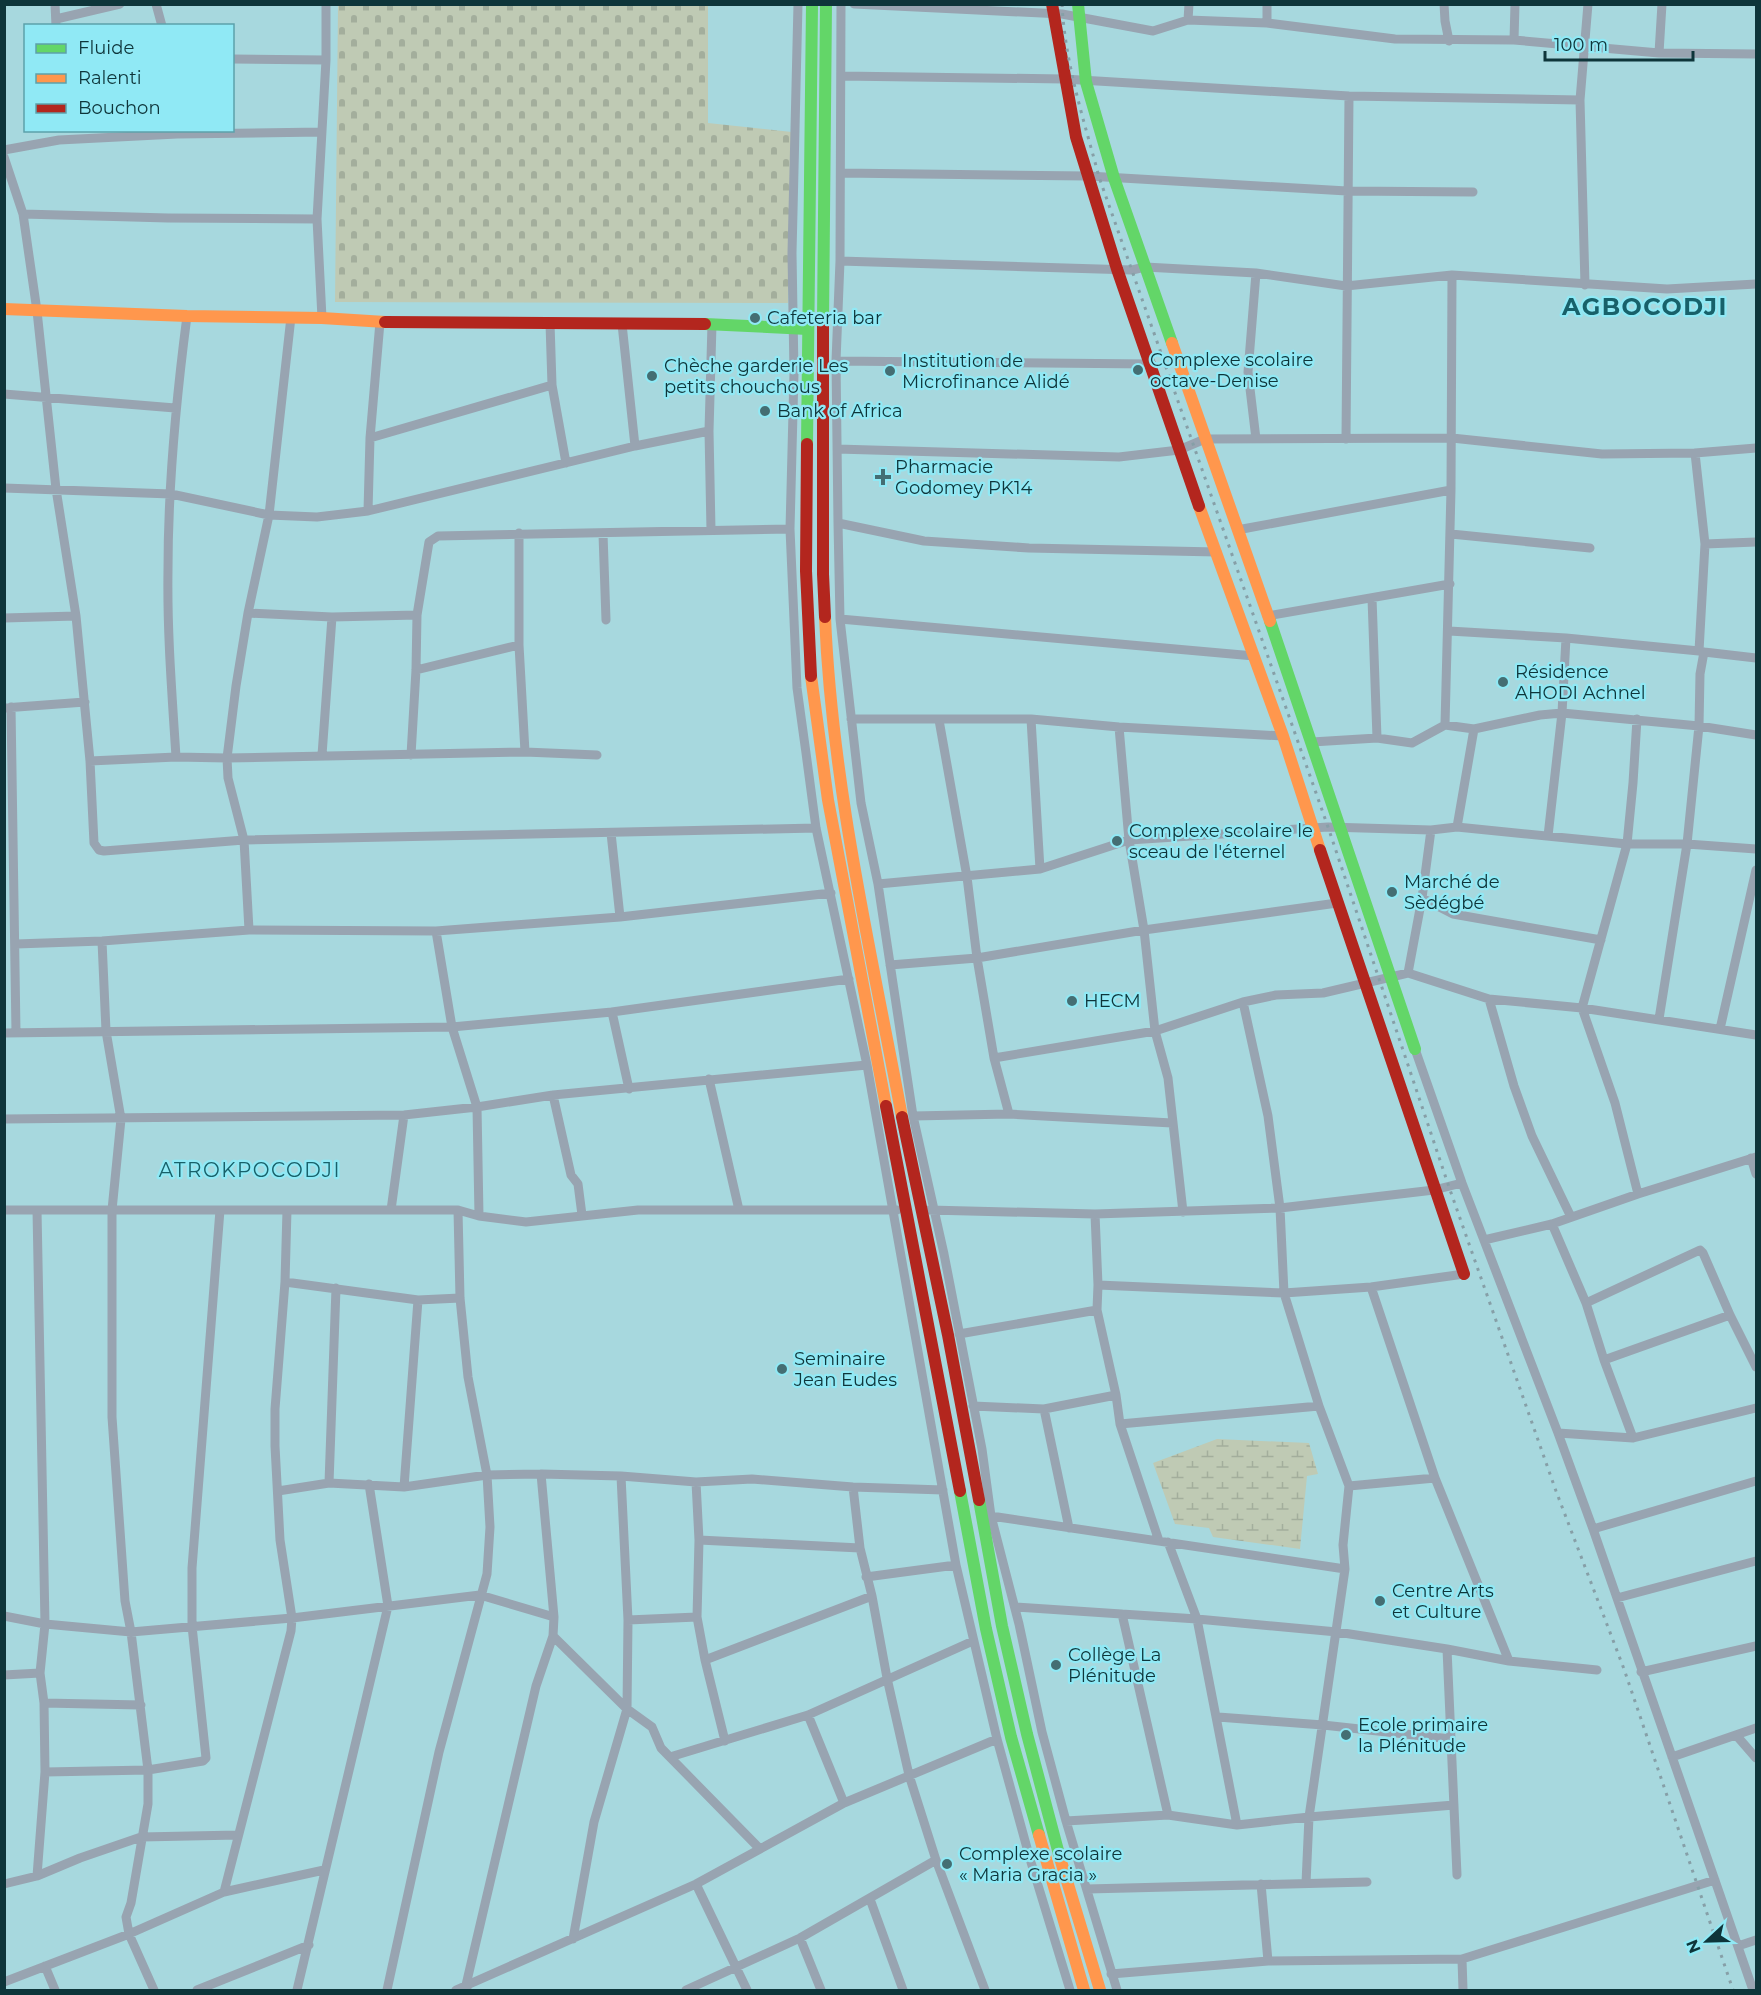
<svg xmlns="http://www.w3.org/2000/svg" width="1761" height="1995" font-family="Montserrat,sans-serif">
<defs>
<pattern id="wetland-marsh" width="20" height="14" patternUnits="userSpaceOnUse" patternTransform="scale(1.5)"><rect width="20" height="14" fill="#bfcab4"/><path d="M1 5h8M5 5V1M11 12h8M15 12V8" fill="none" stroke="#a3ae9c"/></pattern>
<pattern id="cemetery-stones" width="16" height="16" patternUnits="userSpaceOnUse" patternTransform="scale(1.5)"><rect width="16" height="16" fill="#bfcab4"/><path d="M2 7V4a2 2 0 0 1 4 0v3zM10 15v-3a2 2 0 0 1 4 0v3z" fill="#a3ae9c"/></pattern>
</defs>
<rect width="100%" height="100%" fill="#a7d8de"/>
<path fill="url(#wetland-marsh)" d="M1217,1439L1309,1443L1318,1474L1307,1476L1300,1549L1213,1537L1209,1528L1175,1524L1153,1463Z"/>
<path fill="url(#cemetery-stones)" d="M338,5H708V123L792,132L788,303L335,302Z"/>
<g fill="none" stroke-linecap="round" stroke-linejoin="round">
<path stroke="#98a4b1" stroke-width="9" d="M55,4L56,26
M156,4L162,26
M798,4L792,253L794,373L790,529L797,688L806,753L816,828L867,1065L956,1565L997,1739L1030,1859L1070,1990
M841,4L840,261L836,361L838,523L840,619L861,803L878,884L913,1116L944,1254L982,1449L991,1516L1019,1624L1042,1732L1066,1821L1117,1990
M854,4L1062,14L1153,31L1188,20L1267,23L1395,39L1514,40L1659,53L1756,54
M1267,4V23
M1444,4L1445,21L1449,41
M56,19L120,4
M1188,20L1189,4
M1514,40L1515,4
M1659,53L1662,4
M232,59L326,60
M841,76L1064,79L1349,96L1580,100
M4,150L59,140L177,134L322,132
M4,157L23,214L37,311L56,489L76,616L90,761L94,843L99,850L104,851L244,840L816,828
M841,173L1088,176L1347,191L1473,192
M23,214L168,218L317,219
M840,261L1132,270L1145,267L1256,273L1346,286L1452,275L1667,289L1756,284
M1256,273L1248,372L1256,439
M1585,285L1580,100L1588,4
M322,318L317,219L326,60V4
M550,323L552,385L566,463
M622,324L635,446
M836,361L1151,364
M4,394L175,408
M370,438L552,385
M1346,439L1349,96
M837,449L1119,457L1179,450L1205,439L1452,438L1602,454L1695,453L1756,448
M4,488L171,494L269,515L317,517L368,511L635,446L709,431
M368,511L370,438L380,322
M838,523L924,541L1029,548L1217,552
M711,530L709,431L712,324
M1237,530L1451,490
M519,533V645L525,752
M603,534L606,620
M1451,534L1590,548
M1705,544L1756,542
M1372,598L1377,738
M248,613L332,617L417,615
M1267,616L1450,584
M4,618L76,616
M840,619L1254,656
M1449,631L1566,638L1699,651
M1704,652L1756,658
M416,670L519,645
M11,707L16,1033
M4,708L85,702
M851,719H1031L1119,727L1283,736
M1031,719L1040,869
M1637,719L1633,783L1627,844L1582,1008L1615,1103L1638,1194
M939,720L967,877L977,958L994,1058L1009,1114
M1445,725L1451,490L1452,275
M1119,727L1129,840L1144,930L1155,1031L1168,1078L1183,1212
M1312,742L1377,738L1412,743L1445,725L1474,729L1540,715L1562,713L1699,726L1756,735
M322,755L332,617
M411,755L416,670L417,615L429,542L438,536L790,529
M176,757C172,694 167,632 168,570C168,485 176,400 187,316
M90,761L176,757L227,758L525,752L597,755
M1457,827L1474,729
M611,833L620,917
M1548,836L1562,713L1566,638
M878,884L1040,869L1129,840L1328,827L1431,830L1457,827L1627,844H1687L1756,849
M1422,898L1453,914L1601,940
M249,930L244,840L228,778L227,758L236,686L248,613L269,515L291,317
M436,931L452,1027L477,1107L479,1216
M102,941L106,1031L121,1119L112,1210V1417L125,1601L131,1632L148,1770V1804L131,1903L126,1917L129,1934L154,1990
M16,944L102,941L249,930L436,931L620,917L831,893
M890,965L977,958L1144,930L1337,903
M1408,973L1422,898L1431,830
M1489,999L1514,1086L1532,1136L1571,1217
M1243,1002L1268,1116L1280,1208L1284,1293L1319,1406L1349,1486L1343,1545L1345,1569L1309,1817L1306,1883
M612,1012L629,1089
M1659,1019L1687,844L1699,726L1700,674L1704,652L1699,651L1705,544L1695,453
M1720,1029L1756,870
M4,1033L452,1027L612,1012L849,979
M1415,1049L1462,1183L1558,1433L1593,1529L1753,1990
M994,1058L1155,1031L1243,1002L1276,995L1323,993L1408,973L1489,999L1582,1008L1756,1035
M709,1079L739,1210
M553,1095L571,1175L578,1184L582,1215
M913,1116L1009,1114L1172,1123
M4,1119L404,1115L477,1107L553,1095L867,1065
M1751,1158L1756,1174
M4,1210H458L479,1216L526,1222L638,1210H897
M391,1210L404,1115
M929,1210L1095,1214L1280,1208L1434,1190L1462,1183
M1095,1214L1098,1285L1097,1310L1116,1395L1120,1424L1159,1541
M1552,1224L1586,1303L1604,1360L1633,1438
M1484,1240L1552,1224L1638,1194L1756,1157
M285,1282L418,1300L460,1298
M1098,1285L1284,1293L1371,1287L1464,1274
M1371,1287L1435,1478L1509,1661
M1586,1303L1700,1250L1703,1253L1730,1315L1756,1367
M959,1334L1097,1310
M1604,1360L1730,1315
M973,1406L1044,1409L1116,1395
M1044,1409L1069,1528
M1120,1424L1319,1406
M1558,1433L1633,1438L1756,1408
M696,1482L699,1540L697,1617L705,1660L725,1741
M329,1483L336,1288
M1349,1486L1435,1478
M404,1487L418,1300
M853,1487L860,1548L872,1596L887,1678L909,1775L936,1860L985,1990
M278,1491L329,1483L404,1487L487,1475L541,1474L621,1476L696,1482L752,1479L853,1487L943,1490
M991,1516L1345,1569
M1593,1529L1756,1481
M699,1540L860,1548
M1168,1542L1197,1619L1237,1825
M866,1577L956,1565
M1617,1598L1756,1561
M1015,1607L1197,1619L1337,1632L1447,1649L1509,1661L1597,1670
M1122,1614L1168,1815
M4,1616L45,1624L131,1632L292,1618L480,1595L554,1617
M628,1620L697,1617
M553,1636L627,1709L652,1727L661,1748L760,1849
M1447,1649L1457,1875
M705,1660L872,1596
M1641,1672L1756,1646
M4,1675L40,1673
M44,1703L141,1705
M808,1715L844,1803
M1218,1717L1323,1725L1451,1739
M1736,1735L1756,1758
M670,1757L808,1715L973,1641
M1672,1757L1756,1728
M45,1772L148,1770L203,1761L206,1758L192,1626V1568L220,1210
M1066,1821L1168,1815L1237,1825L1309,1817L1454,1805
M37,1876L45,1772L44,1703L40,1673L45,1624L37,1210
M4,1884L37,1876L80,1858L141,1837L238,1835
M696,1884L747,1990
M1261,1884L1268,1961
M1087,1889L1367,1882
M224,1892L291,1631L292,1618L280,1540L275,1446V1409L285,1282L287,1210
M870,1899L903,1990
M800,1938L821,1990
M573,1939L594,1822L627,1709L628,1620L621,1476
M1738,1946L1756,1940
M1462,1959L1463,1990
M45,1966L55,1990
M1111,1974L1268,1961L1462,1959L1715,1880
M4,1982L129,1934L224,1892L324,1870
M467,1988L466,1985L536,1686L553,1636L554,1617L541,1474
M197,1990L309,1945
M297,1990L388,1606L369,1484
M387,1990L439,1752L487,1574L490,1527L487,1475L468,1377L460,1298L458,1210
M456,1990L696,1884L844,1803L997,1739
M686,1990L800,1938L936,1860"/>
<path stroke="#63d668" stroke-width="12" d="M1078,4L1086,82L1114,178L1172,343
M823,321L826,4
M705,324L808,329
M807,444L812,4
M1270,621L1415,1049
M960,1491L986,1629L1011,1737L1039,1835
M979,1500L1002,1626L1027,1734L1060,1858"/>
<path stroke="#ff974d" stroke-width="12" d="M4,309L187,316L322,318L385,322
M1172,343L1270,621
M1199,506L1283,736L1320,850
M825,617C832,786 871,951 902,1117
M811,676L828,800L886,1106
M1039,1835L1084,1990
M1060,1858L1100,1990"/>
<path stroke="#b3261e" stroke-width="12" d="M1052,4L1076,137L1117,269L1199,506
M823,321V574L825,617
M385,322L705,324
M807,444L806,571L811,676
M1320,850L1464,1274
M886,1106L960,1491
M902,1117L948,1335L979,1500"/>
<path stroke="#869fa7" stroke-width="3" stroke-dasharray="3 6" stroke-linecap="butt" d="M1062,4C1065,64 1084,120 1099,177L1328,827L1449,1187L1556,1491L1624,1669L1733,1990"/>
</g>
<g fill="#446e73" stroke="#90e9f5" stroke-width="2">
<circle cx="755" cy="318" r="6"/>
<circle cx="1138" cy="370" r="6"/>
<circle cx="890" cy="371" r="6"/>
<circle cx="652" cy="376" r="6"/>
<circle cx="765" cy="411" r="6"/>
<path d="M880 468h6v6h6v6h-6v6h-6v-6h-6v-6h6z"/>
<circle cx="1503" cy="682" r="6"/>
<circle cx="1117" cy="841" r="6"/>
<circle cx="1392" cy="892" r="6"/>
<circle cx="1072" cy="1001" r="6"/>
<circle cx="782" cy="1369" r="6"/>
<circle cx="1380" cy="1601" r="6"/>
<circle cx="1056" cy="1665" r="6"/>
<circle cx="1346" cy="1735" r="6"/>
<circle cx="947" cy="1864" r="6"/>
</g>
<g text-anchor="middle" dominant-baseline="central" stroke-width="4.5" stroke-linejoin="round" paint-order="stroke">
<g font-size="18" fill="#0e353a" stroke="#90e9f5" text-anchor="start">
<text x="767" y="318">Cafeteria bar</text>
<text x="1150" y="360">Complexe scolaire<tspan x="1150" dy="21">octave-Denise</tspan></text>
<text x="902" y="361">Institution de<tspan x="902" dy="21">Microfinance Alidé</tspan></text>
<text x="664" y="366">Chèche garderie Les<tspan x="664" dy="21">petits chouchous</tspan></text>
<text x="777" y="411">Bank of Africa</text>
<text x="895" y="467">Pharmacie<tspan x="895" dy="21">Godomey PK14</tspan></text>
<text x="1515" y="672">Résidence<tspan x="1515" dy="21">AHODI Achnel</tspan></text>
<text x="1129" y="831">Complexe scolaire le<tspan x="1129" dy="21">sceau de l'éternel</tspan></text>
<text x="1404" y="882">Marché de<tspan x="1404" dy="21">Sèdégbé</tspan></text>
<text x="1084" y="1001">HECM</text>
<text x="794" y="1359">Seminaire<tspan x="794" dy="21">Jean Eudes</tspan></text>
<text x="1392" y="1591">Centre Arts<tspan x="1392" dy="21">et Culture</tspan></text>
<text x="1068" y="1655">Collège La<tspan x="1068" dy="21">Plénitude</tspan></text>
<text x="1358" y="1725">Ecole primaire<tspan x="1358" dy="21">la Plénitude</tspan></text>
<text x="959" y="1854">Complexe scolaire<tspan x="959" dy="21">« Maria Gracia »</tspan></text>
</g>
<g font-size="20" letter-spacing="1.5" fill="#18616a" stroke="#90e9f5">
<text x="250" y="1170">ATROKPOCODJI</text>
</g>
<g font-size="24" font-weight="bold" letter-spacing="1.5" fill="#18616a" stroke="#90e9f5">
<text x="1645" y="306">AGBOCODJI</text>
</g>
</g>
<rect width="1761" height="1995" fill="none" stroke="#0e353a" stroke-width="12"/>
<rect x="24" y="24" width="210" height="108" fill="#90e9f5" stroke="#5ca1aa" stroke-width="1.5"/>
<rect x="36" y="44" width="30" height="9" fill="#63d668" stroke="#5ca1aa" stroke-width="1.5"/>
<text x="78" y="54" font-size="18" fill="#0e353a">Fluide</text>
<rect x="36" y="74" width="30" height="9" fill="#ff974d" stroke="#5ca1aa" stroke-width="1.5"/>
<text x="78" y="84" font-size="18" fill="#0e353a">Ralenti</text>
<rect x="36" y="104" width="30" height="9" fill="#b3261e" stroke="#5ca1aa" stroke-width="1.5"/>
<text x="78" y="114" font-size="18" fill="#0e353a">Bouchon</text>
<g transform="translate(1707 1941) rotate(248)" stroke="#90e9f5" stroke-width="4.5" paint-order="stroke">
<path d="M0-4.5L10 22L0 15L-10 22Z" fill="#0e353a"/>
<text y="-9" font-size="16" font-weight="bold" text-anchor="middle" fill="#0e353a">N</text>
</g>
<path d="M1545 51v9h148v-9" fill="none" stroke="#0e353a" stroke-width="3"/>
<text x="1554" y="51" font-size="18" fill="#0e353a" stroke="#90e9f5" stroke-width="4.5" paint-order="stroke">100 m</text>
</svg>
